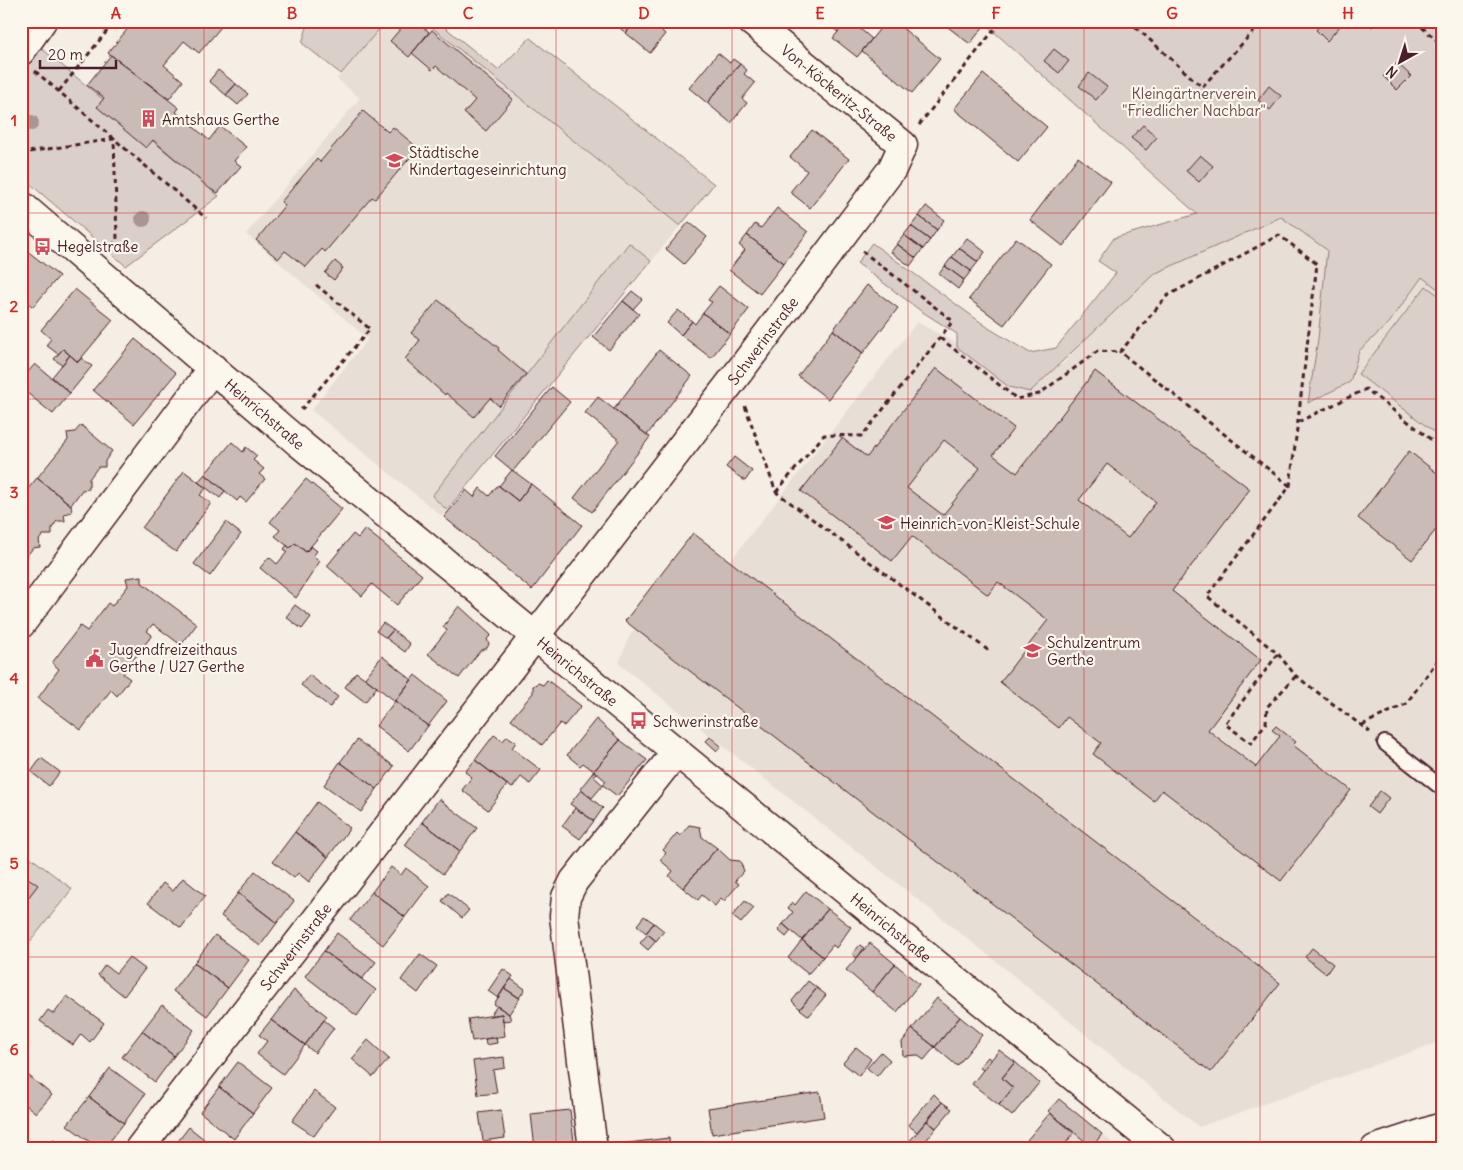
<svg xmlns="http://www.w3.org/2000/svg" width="1463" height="1170" font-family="Delius,sans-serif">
<rect width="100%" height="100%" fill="#f4eee4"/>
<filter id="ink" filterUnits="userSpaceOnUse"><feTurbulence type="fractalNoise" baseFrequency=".02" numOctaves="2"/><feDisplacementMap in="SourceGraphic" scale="10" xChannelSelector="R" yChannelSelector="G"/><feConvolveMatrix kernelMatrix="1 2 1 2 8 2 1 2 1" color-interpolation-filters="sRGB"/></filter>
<g filter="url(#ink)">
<path fill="#e7dfd6" d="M386,21H424L680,226L442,516L311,410L368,339L246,234L360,98L337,79Z
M1314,187L1442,284V1041L1199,1127L982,950L619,664L629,637L669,581L731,560L917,322L1014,374L1063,364L1151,266Z
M1074,1133L1092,1147L1102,1134L1120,1149H1061Z"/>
<path fill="#dbd0c9" stroke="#92787a" d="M309,21H386L341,74L302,43Z
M424,21H437L498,70L530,38L714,184L680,226Z
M982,21H1442V292L1422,277L1389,323L1359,351L1350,382L1308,403L1318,339L1327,250L1281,217L1154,274L1030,392L1009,387L957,347V334L921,311L857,263L872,243L990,329L1030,353L1056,348L1116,273L1098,261L1114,238L1197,214Z
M40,47L219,196L126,266L21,176V71Z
M629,243L651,261L447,510L432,496Z
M1426,286L1442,298V438L1358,374Z
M21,850L72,889L21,953Z"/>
<path fill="#cabbb6" stroke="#4a1f2b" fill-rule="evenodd" d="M134,21H215L221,27L199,53L184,41L164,65L183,81L169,99L108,53Z
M407,21H416L429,32L409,57L390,41Z
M611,21H636L626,33Z
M636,21H668L661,30L665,34L650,53L626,33Z
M824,21H847L838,32Z
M847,21H851L872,39L857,57L833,38Z
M886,21H894L940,59L912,93L862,51Z
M940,21H978L984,26L970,44Z
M1324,21H1334L1340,26L1327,41L1316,30Z
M1366,21H1378L1372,27Z
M432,30L513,99L486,131L464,113L475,100L436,66L432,70L412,53Z
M1054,49L1069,61L1059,73L1044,61Z
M718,53L730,63L733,59L740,64L707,103L689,88Z
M111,55L179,108L176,112L209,140L220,126L246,147L234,161L241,166L218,193L210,189L153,140L146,148L97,107L104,98L87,85Z
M1397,63L1411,76L1397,90L1383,76Z
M740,64L747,70L744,74L755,83L742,99L747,103L731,123L707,103Z
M218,70L236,84L226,95L209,81Z
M1089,73L1107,87L1096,100L1079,86Z
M983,74L1047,127L1018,162L954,109Z
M236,84L248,94L238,105L226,95Z
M1269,86L1281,96L1270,110L1258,100Z
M363,111L388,132L393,127L418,148L375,199L372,197L325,252L322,249L306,267L285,251L278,259L256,240L285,205L281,202L317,159L320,162Z
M1143,125L1157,137L1146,150L1131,138Z
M812,130L849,159L810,208L790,192L807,171L790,157Z
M1200,155L1213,166L1199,182L1186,171Z
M1078,157L1111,182L1063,246L1030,220Z
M926,206L944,220L937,230L919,216Z
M777,208L808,232L784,263L747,235L755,224L761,228Z
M919,216L937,230L930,240L911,226Z
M689,222L707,237L684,264L666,249Z
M911,226L930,240L923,249L904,235Z
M747,235L784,263L760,294L729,270L745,250L739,245Z
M904,235L923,249L916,258L897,244Z
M967,238L985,252L978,262L959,248Z
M1016,238L1051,264L1004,325L969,299Z
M897,244L916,258L910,266L891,252Z
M21,246L59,276L33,307L26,301L23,304L21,303Z
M959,248L978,262L971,271L952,257Z
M952,257L971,271L964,280L945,266Z
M335,261L343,268L334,280L325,273Z
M945,266L964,280L958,289L939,274Z
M867,285L898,308L863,353L833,330Z
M719,286L749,309L730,334L703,313L712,302L708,300Z
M75,289L113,320L78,362L63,349L58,354L46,345L51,339L41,330Z
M632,291L642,299L633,309L623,301Z
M438,300L499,348L498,350L526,374L499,406L490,398L474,417L446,393L445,395L405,359L420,340L411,333Z
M623,301L639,314L609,350L593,337Z
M678,310L692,321L681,335L667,323Z
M703,313L730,334L711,358L681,335L692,321L695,324Z
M833,330L863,353L828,399L798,376Z
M135,339L176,373L134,424L93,390Z
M63,349L70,355L62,365L54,359Z
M659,350L692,376L647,435L614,409Z
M70,355L78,362L81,358L92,366L70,393L52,377Z
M35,364L70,393L53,414L21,388V380Z
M936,368L1014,428L993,455L1017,473L1095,371L1250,489L1172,591L1261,660L1208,730L1256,767L1280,736L1272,730L1276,726L1296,742L1293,745L1351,790L1281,881L1162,790L1154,801L1093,754L1101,743L1067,717L1059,728L1000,682L1048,620L998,582L988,595L912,536L892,561L801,491L842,438L867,457ZM944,440L980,468L943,515L907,488ZM1107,464L1156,502L1128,538L1079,500Z
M552,387L570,402L513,471L495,456Z
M598,397L650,437L592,512L574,498L619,440L585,413Z
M81,425L112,451L105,461V467H98L89,479V489L82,490L71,505L37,478L68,440L67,433L75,432Z
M232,442L243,452L246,447L257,456L253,460L264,469L259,474L265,479L246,502L240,497L237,501L205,474Z
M1409,451L1442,477V522L1412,560L1358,518Z
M734,457L752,471L745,481L726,467Z
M512,470L531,484L518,501L499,486Z
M184,471L206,488L200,495L211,503L176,552L142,528Z
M205,474L225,491L220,498L198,482Z
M37,478L71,505L72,512L64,514L65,521H57L52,528V535H43L39,540L40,547L33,548L25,558L21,555V497Z
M306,479L342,509L306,552L295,543L290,548L275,536L280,530L270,522Z
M531,484L582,525L532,590L444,517L466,490L474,497L480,488L489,496L498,485L518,501Z
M226,522L241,534L210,576L194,564Z
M365,529L422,575L397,605L372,584L362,596L327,566L353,534L358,538Z
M693,533L1280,983L1211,1072L625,621Z
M295,543L306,552L311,546L317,551L313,556L320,561L296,598L260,568L269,557L277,564L287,552L284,549L287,545L290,548Z
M142,576V583L197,624L181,645L153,624L147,631L152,635L123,674L130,679L117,696L111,690L81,730L38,698L59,669L52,663L80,626L87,631L108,603L112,606L128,586L126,578Z
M295,605L311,617L302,629L286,617Z
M459,606L491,635L487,639L489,644L487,648L480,651L459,678L428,654L447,630L443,627Z
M383,623L393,630L386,638L376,631Z
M393,630L410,644L405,652L386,638Z
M382,656L412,680L395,701L365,678Z
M356,672L377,687L365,702L345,687Z
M309,675L338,697L330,707L301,685Z
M415,675L447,701L428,726L395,701Z
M547,680L581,706L564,726L560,723L542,745L511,719L533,693V686L538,683L543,685Z
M395,701L428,726L409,751L376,726Z
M596,719L620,740L594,771L583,763L580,766L567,755Z
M494,735L503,741L507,736L516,742L512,748L541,770L530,784L521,777L512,788L475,760Z
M710,737L721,746L717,751L706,741Z
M357,740L394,766L377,789L340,762Z
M620,740L647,760L617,796L603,785L606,781L594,771Z
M41,758L60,772L49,786L31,772Z
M475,760L507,785L488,810L462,790L472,777L465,772Z
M340,762L377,789L361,812L324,785Z
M21,763L29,769L21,779Z
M594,771L596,773L593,776L603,785L592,798L580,789Z
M581,790L603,808L594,821L570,804Z
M1380,791L1389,798L1377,814L1368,807Z
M439,799L477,828L460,851L422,822Z
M317,802L350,828L328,857L295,832Z
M575,808L594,821L580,839L562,826Z
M422,822L460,851L443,874L405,845Z
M689,825L700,827L702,837L717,848L683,888L669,876L673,871L660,860L666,853L663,850L677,833L680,836Z
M295,832L328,857L309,882L298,873L294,878L273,861Z
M717,848L730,860L740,861L744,871L735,881L739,884L724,901L721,898L715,906L702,895L698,900L683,888Z
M391,867L401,875L406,868L429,886L405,917L372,892Z
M255,871L294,901L277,923L238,893Z
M21,873L38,885L21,907Z
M183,878L205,896L181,928L148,903L163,883L173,891Z
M806,891L828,909L802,940L783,924L793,912L788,908L792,902L795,905Z
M372,892L405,917L383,945L350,920Z
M238,893L277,923L260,946L221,916Z
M448,893L469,910L462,918L442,901Z
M745,901L754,908L741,923L732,916Z
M828,909L851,927L836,948L833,945L823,957L802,940Z
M644,916L654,923L646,933L637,925Z
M654,923L664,931L656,941L646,933Z
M783,924L791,931L786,937L778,930Z
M337,933L376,962L362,979L324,951Z
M648,934L656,941L648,950L640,943Z
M215,935L249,960L228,988L194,963Z
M802,940L823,957L808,974L788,958Z
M870,943L895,964L872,992L846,970Z
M860,945L864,948L857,958L852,954Z
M1312,948L1333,964L1326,974L1305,957Z
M324,951L376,990L357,1016L305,976Z
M420,954L437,966L418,993L401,980Z
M129,957L145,969L124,996L98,975L105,965L116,973Z
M194,963L228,988L207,1016L173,991Z
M895,964L919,984L897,1012L872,992Z
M503,969L513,976L498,998L488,991Z
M511,979L525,989L519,998L504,988Z
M808,981L817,988L800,1009L792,1001Z
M504,988L520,998L509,1014L494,1004Z
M817,988L826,995L809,1016L800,1009Z
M294,990L327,1016L305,1045L271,1020Z
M67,996L104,1023L90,1042L81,1034L73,1045L40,1021L48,1010L54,1014Z
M937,998L960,1017L935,1047L912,1029Z
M162,1005L194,1030L174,1056L142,1031Z
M497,1006L509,1014L511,1020L503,1021L502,1014L490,1016Z
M502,1014L505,1036L472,1041L468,1019Z
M960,1017L982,1035L957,1066L935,1047Z
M271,1020L305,1045L283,1074L257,1054L267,1041L259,1035Z
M324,1020L334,1028L315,1053L305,1045Z
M912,1029L935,1047L924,1060L917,1055L903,1056L902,1042Z
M142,1031L174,1056L155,1082L122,1057Z
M496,1037L497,1043L486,1045L485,1039Z
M368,1040L389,1059L373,1077L352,1059Z
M856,1047L871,1059L859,1076L843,1063Z
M999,1050L1015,1062L1002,1078L1013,1088L999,1105L972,1084Z
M881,1052L890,1060L877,1076L867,1068Z
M504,1057L505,1068L493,1070L497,1093L478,1095L473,1061Z
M988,1057L991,1060L983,1070L979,1067Z
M238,1062L272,1088L253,1113L219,1087Z
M1015,1062L1039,1083L1012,1116L999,1105L1013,1088L1002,1078Z
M110,1068L145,1094L124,1123L89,1097Z
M29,1076L52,1095L36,1113L21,1101V1085Z
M219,1087L253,1113L234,1139L200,1112Z
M314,1091L335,1107L314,1136L292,1121Z
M820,1092L824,1117L712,1134L708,1108Z
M934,1094L942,1102L917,1132L908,1125Z
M89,1097L124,1123L104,1149H99L67,1125Z
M1059,1099L1102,1134L1092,1147L1048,1111Z
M942,1102L952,1109L936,1128L927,1121Z
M501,1110L505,1138L483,1141L479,1113Z
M570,1110L575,1149H535L531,1114Z
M1050,1113L1074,1133L1061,1149H1037L1027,1140Z
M927,1121L936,1128L924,1143L907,1144Z
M189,1127L216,1149H172Z
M669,1138L670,1149H603V1146Z
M53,1139L66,1149H45Z"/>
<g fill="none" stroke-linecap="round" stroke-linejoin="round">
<defs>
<path id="service" d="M1385,743L1442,788"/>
<g id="minor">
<path d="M21,51L42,21"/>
<path d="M21,624L213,368"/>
<path id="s1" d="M139,1149L735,377L892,169L903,145L751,21"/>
<path d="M593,1149L564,916L566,897L574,881L677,751"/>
</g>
<g id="tertiary">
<path id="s2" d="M21,205L299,443L1162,1149"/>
</g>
<path id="secondary" d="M1375,1149L1442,1127"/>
</defs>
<use href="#service" stroke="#4a1f2b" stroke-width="18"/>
<use href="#minor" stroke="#4a1f2b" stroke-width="31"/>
<use href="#tertiary" stroke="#4a1f2b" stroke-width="31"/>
<use href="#secondary" stroke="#4a1f2b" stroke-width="31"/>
<path stroke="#4a1f2b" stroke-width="3" stroke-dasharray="5 4" stroke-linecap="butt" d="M1129,21L1202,87L1263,21
M1415,21L1442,45
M35,71L206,218
M59,91L115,21
M919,125L1001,21
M21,153L114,139L117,239L111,247
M940,338L1017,399L1039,394L1098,351L1120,352
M745,406L776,492L989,651
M301,410L370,329L315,284
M1298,422L1366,389L1442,448
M1290,486L1120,352L1167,296L1279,235L1317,264L1290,486L1207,596L1278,654L1296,676L1370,732
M776,492L824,435L862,436L953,321L862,251
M1278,654L1225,724L1251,743L1266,723L1267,707L1296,676
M1362,725L1406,704L1442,654"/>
<use href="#service" stroke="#fbf7ec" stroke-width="14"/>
<use href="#minor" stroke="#fbf7ec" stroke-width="28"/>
<use href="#tertiary" stroke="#fbf7ec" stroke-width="28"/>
<use href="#secondary" stroke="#fbf7ec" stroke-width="28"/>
</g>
<g fill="#aa9494">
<circle cx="31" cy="123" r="8"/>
<circle cx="143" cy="219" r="8"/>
</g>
</g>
<path fill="none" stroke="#d62828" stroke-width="1" stroke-opacity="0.55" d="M204,21V1149M380,21V1149M556,21V1149M732,21V1149M908,21V1149M1084,21V1149M1260,21V1149M21,213H1442M21,399H1442M21,585H1442M21,771H1442M21,957H1442"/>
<defs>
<symbol id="building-bare" viewBox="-9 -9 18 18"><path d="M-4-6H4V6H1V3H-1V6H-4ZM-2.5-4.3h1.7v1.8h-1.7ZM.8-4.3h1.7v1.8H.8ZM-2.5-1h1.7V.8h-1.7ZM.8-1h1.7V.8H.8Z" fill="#d1495b" stroke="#fbf7ec" stroke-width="2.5" paint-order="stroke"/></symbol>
<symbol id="school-bare" viewBox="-9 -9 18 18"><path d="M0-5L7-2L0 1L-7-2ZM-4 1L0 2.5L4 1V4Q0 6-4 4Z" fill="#d1495b" stroke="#fbf7ec" stroke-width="2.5" paint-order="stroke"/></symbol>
<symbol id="bus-bare" viewBox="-9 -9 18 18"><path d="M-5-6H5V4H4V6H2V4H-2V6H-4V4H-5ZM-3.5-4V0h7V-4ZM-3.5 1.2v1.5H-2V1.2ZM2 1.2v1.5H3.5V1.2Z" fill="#d1495b" stroke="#fbf7ec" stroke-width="2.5" paint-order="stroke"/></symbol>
<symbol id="civic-bare" viewBox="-9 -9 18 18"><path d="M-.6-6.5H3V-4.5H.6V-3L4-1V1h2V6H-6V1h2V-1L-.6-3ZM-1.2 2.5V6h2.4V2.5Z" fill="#d1495b" stroke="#fbf7ec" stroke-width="2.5" paint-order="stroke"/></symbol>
</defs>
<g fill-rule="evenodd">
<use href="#building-bare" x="136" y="106" width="25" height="25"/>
<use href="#school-bare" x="382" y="148" width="25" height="25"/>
<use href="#bus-bare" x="30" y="234" width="25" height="25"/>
<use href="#school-bare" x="874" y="510" width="25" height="25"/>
<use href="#school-bare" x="1020" y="638" width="25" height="25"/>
<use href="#civic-bare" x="82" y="646" width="25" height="25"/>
<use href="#bus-bare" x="626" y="708" width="25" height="25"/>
</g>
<g text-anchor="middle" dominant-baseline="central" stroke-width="4.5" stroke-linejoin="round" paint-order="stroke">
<g font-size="15" fill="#4a1f2b" stroke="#fbf7ec">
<text transform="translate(839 93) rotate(39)">Von-Köckeritz-Straße</text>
<text stroke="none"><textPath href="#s1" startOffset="1021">Schwerinstraße</textPath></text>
<text stroke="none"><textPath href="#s2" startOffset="321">Heinrichstraße</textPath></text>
<text stroke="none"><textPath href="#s2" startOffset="726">Heinrichstraße</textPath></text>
<text stroke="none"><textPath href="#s2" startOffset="1131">Heinrichstraße</textPath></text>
<text stroke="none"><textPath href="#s1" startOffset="256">Schwerinstraße</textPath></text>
</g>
<g font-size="15" fill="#6e4b52" stroke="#fbf7ec">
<text x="1194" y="93">Kleingärtnerverein<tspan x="1194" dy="17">"Friedlicher Nachbar"</tspan></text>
</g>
<g font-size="15" fill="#4a1f2b" stroke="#fbf7ec" text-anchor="start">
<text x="162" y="119">Amtshaus Gerthe</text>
<text x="409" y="152">Städtische<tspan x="409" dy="17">Kindertageseinrichtung</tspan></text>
<text x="57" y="246">Hegelstraße</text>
<text x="900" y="523">Heinrich-von-Kleist-Schule</text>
<text x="1047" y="642">Schulzentrum<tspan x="1047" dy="17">Gerthe</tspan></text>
<text x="109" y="649">Jugendfreizeithaus<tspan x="109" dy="17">Gerthe / U27 Gerthe</tspan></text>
<text x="653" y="721">Schwerinstraße</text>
</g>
</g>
<rect width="1463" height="1170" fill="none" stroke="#fbf7ec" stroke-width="55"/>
<g transform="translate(1400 62) rotate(219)" stroke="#fbf7ec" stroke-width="4" paint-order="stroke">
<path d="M0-4L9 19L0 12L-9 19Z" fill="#4a1f2b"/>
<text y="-8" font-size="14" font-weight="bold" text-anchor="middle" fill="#4a1f2b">N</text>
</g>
<path d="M40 60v8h76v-8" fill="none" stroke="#4a1f2b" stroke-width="2.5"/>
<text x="48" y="60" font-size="15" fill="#4a1f2b" stroke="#fbf7ec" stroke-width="4" paint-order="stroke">20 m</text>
<rect x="28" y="28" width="1408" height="1114" fill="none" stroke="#d62828" stroke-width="2"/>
<g font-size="16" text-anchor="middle" font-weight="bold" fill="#d62828">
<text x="116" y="19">A</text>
<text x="292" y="19">B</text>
<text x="468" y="19">C</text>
<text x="644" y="19">D</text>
<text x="820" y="19">E</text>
<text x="996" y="19">F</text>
<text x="1172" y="19">G</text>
<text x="1348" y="19">H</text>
<text x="14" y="126">1</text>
<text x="14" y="312">2</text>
<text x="14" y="498">3</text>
<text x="14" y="684">4</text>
<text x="14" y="869">5</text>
<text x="14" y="1055">6</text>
</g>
</svg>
